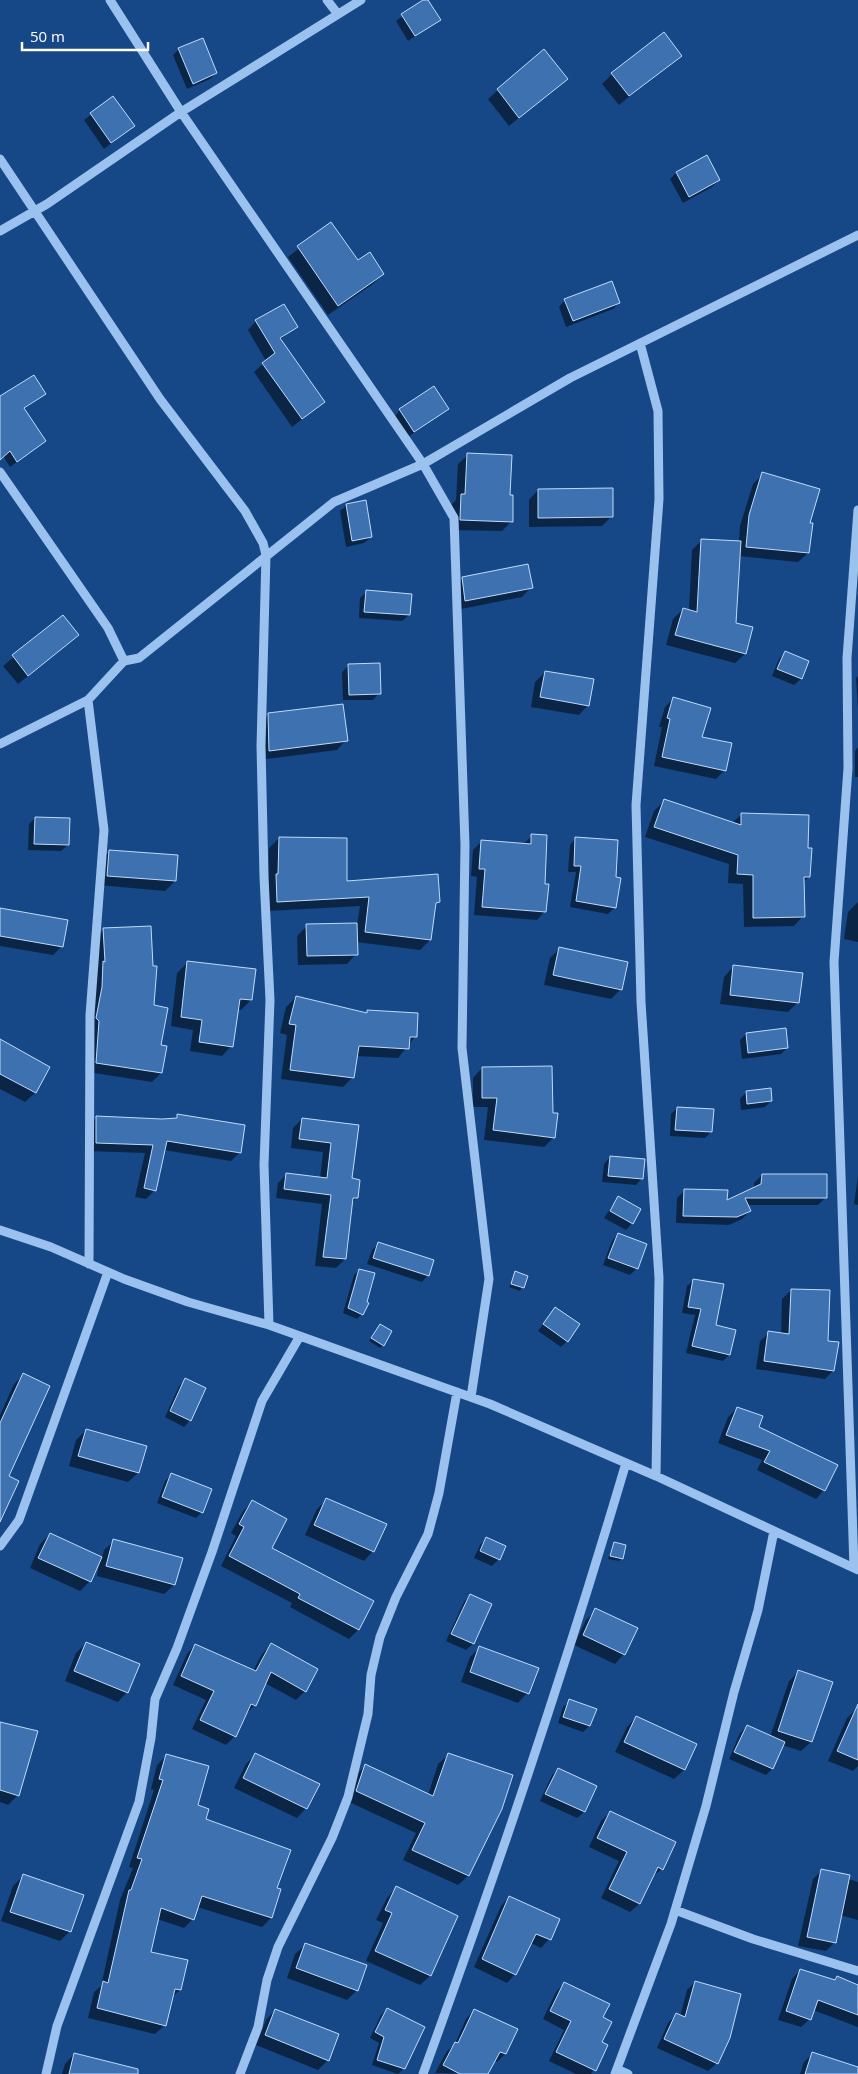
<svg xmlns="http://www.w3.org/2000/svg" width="858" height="2074" font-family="'Open Sans',sans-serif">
<rect width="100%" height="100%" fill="#164786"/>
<path fill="#0007" d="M426,0L439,20L408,41L396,21Z
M179,49L216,73L210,79L187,89L173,55Z
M680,55L619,105L602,84L612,74Z
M566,79L509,126L488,99L498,90Z
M113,98L133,126L104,149L84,120Z
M706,157L719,180L712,187L683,203L670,179L676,173Z
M330,224L357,262L383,274L373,284L328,315L288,257Z
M565,300L619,303L613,309L566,327L559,307Z
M256,321L296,327L280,340L324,402L292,427L254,372L266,361L248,330Z
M44,394L23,410L45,441L10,467L3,456L0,459V398Z
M447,409L408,437L394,417L400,410Z
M468,455L509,497L511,522L502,531L451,530V505L456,500L458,464Z
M763,474L808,524V553L798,562L738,556L735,623L745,654L735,663L666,645L673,619L683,609L689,611L692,550L702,540L739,542L740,526L753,484Z
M538,490L612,516L602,526L529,527V500Z
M347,505L371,537L364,543L346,547L340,511Z
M463,578L531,587L522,597L456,610L453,588Z
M367,592L409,615L402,621L359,618L360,598Z
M63,616L78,635L18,684L3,666Z
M786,652L808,661L801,679L794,685L772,676L779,659Z
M349,665L379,693L373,700H343L342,672Z
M545,672L588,705L579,715L531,707L535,682Z
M858,676V709L856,678Z
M674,698L725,770L716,779L654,766L662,727H659L665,707Z
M269,714L346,740L337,750L259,760V724Z
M858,747V777H855V751Z
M664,801L732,823L742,814L807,850L809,877L803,882V916L794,926L744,927L743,884L728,883L729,864L645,837L654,811Z
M35,818L68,845L61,851L28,850L29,824Z
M532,836L545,911L537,920L474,915L477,877L471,876L473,850L481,842L523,844Z
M279,838L346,882L438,902L434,906L430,940L420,950L356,942V954L347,964L298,965L297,936L307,926L357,925L360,906L268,911L269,848Z
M576,838L615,907L608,914L570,907L576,872H568L570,845Z
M109,852L175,881L165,891L98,885L99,861Z
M858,902V942L844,939L848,912Z
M0,909L62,946L53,955L0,946Z
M104,929L152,1006L161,1073L152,1082L88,1072L95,938Z
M560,948L621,989L611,999L544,985L550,958Z
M187,963L251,1000L241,1010L238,1009L231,1046L222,1056L190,1051L193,1030L171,1026L177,973Z
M733,967L798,1002L788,1012L720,1004L724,977Z
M296,997L365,1013L367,1011L415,1037L398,1058L356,1056L353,1077L343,1087L281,1079L287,1035L280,1033L286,1007Z
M746,1034L787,1048L781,1054L742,1059L740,1040Z
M0,1041L48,1068L35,1093L25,1102L0,1089Z
M482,1068L554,1137L544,1147L484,1140L488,1107H473V1078Z
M746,1092L771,1101L765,1107L741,1110L740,1099Z
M677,1108L711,1132L705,1138L670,1136L671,1114Z
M178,1115L240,1152L231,1161L164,1150L155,1190L146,1199L135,1197L145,1153L87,1151V1127L96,1118L174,1119Z
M302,1119L357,1126L350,1180L356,1198L352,1203L345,1259L336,1268L315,1266L322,1204L276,1198L278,1183L287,1174L320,1179L323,1152L291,1148L293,1128Z
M610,1157L642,1178L636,1185L602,1182L604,1164Z
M762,1175L826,1197L818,1205H747L750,1211L742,1219L729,1225L676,1223L677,1198L685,1190L726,1202L754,1188V1183Z
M858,1176V1205L854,1204Z
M618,1198L632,1223L626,1230L604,1218Z
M618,1234L637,1268L630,1275L603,1265L612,1241Z
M378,1244L428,1275L422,1282L367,1264L372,1250Z
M360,1270L362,1314L357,1319L343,1313L354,1275Z
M516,1273L526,1277L520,1291L509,1287Z
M694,1280L729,1355L723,1361L686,1353L695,1315L682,1313L687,1286Z
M791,1290L827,1342L833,1371L825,1379L756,1369L760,1341L769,1333L781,1334L782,1299Z
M555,1308L567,1341L561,1347L538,1331Z
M380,1326L383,1345L380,1348L369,1341Z
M23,1375L7,1477L0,1511V1415L14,1384Z
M186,1380L190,1420L184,1427L165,1417L179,1386Z
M737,1408L824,1490L816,1499L757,1470L762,1460L718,1443L728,1417Z
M86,1430L138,1473L128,1482L69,1466L76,1440Z
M171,1475L202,1512L196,1518L157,1503L165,1481Z
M327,1499L373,1551L364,1561L305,1535L317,1509Z
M252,1502L270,1549L373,1602L358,1630L349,1639L290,1607L292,1603L221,1566L236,1536L231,1533L243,1511Z
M50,1534L102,1558L104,1550L114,1541L181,1559L174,1585L164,1594L97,1576L100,1558L90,1581L80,1591L30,1568L40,1544Z
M486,1539L499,1559L492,1566L474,1558L480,1545Z
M614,1543L622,1559L619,1561L608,1559Z
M470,1595L490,1605L473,1644L466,1650L446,1641L464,1602Z
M596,1610L624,1654L615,1664L574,1645L586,1620Z
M86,1643L127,1692L118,1702L65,1681L76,1653Z
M195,1645L253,1671L262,1654L271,1645L305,1691L296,1700L265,1683L255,1705L246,1714L235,1736L226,1745L192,1729L206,1700L173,1685L187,1654Z
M480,1647L527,1693L518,1703L461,1682L470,1657Z
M799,1671L811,1742L801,1751L782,1745L772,1769L766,1775L729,1759L740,1733L747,1726L770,1737L789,1681Z
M570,1701L595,1710L589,1726L583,1732L558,1723L563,1707Z
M857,1708L858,1766L853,1771L828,1761L847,1718Z
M636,1717L695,1745L684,1770L674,1779L615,1752L627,1727Z
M0,1724L18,1795L8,1805L0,1802Z
M256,1754L306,1808L297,1818L234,1788L246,1764Z
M448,1755L500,1808L468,1876L458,1885L403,1860L416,1833L347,1801L356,1775L365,1766L428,1795L438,1764Z
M166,1756L204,1820L275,1889L271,1918L262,1927L197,1907L193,1919L184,1928L157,1919L149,1953L186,1961L180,1990L171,1998L165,2025L155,2034L88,2018L94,1992L101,1986L120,1900L133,1868L129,1867L154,1790L151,1789L157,1765Z
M558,1769L596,1787L584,1812L577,1818L540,1801L552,1775Z
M610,1812L662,1869L652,1877L639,1904L630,1912L601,1898L619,1861L589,1847L601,1821Z
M822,1870L858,1882V1920L840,1915L835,1942L826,1951L798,1946L813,1879Z
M23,1876L70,1931L60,1941L1,1921L13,1886Z
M396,1888L456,1916L430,1976L420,1985L366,1961L383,1923L376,1920L387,1898Z
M509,1897L559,1920L549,1939L541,1948L531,1943L515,1974L507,1983L474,1967L501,1906Z
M305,1945L357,1990L347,2000L287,1978L295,1954Z
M800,1970L833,1981L837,1978L858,1986V2027L813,2010L810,2019L801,2027L778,2020L792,1979Z
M695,1982L717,2063L708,2071L657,2048L668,2023L676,2015L680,2017L687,1990Z
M564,1983L601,2018L600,2043L606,2046L591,2074H576L549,2061L564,2030L543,2019L556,1992Z
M387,2009L404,2068L398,2074L372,2065L379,2043L370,2038L381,2015Z
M275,2010L328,2060L318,2070L256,2045L266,2020Z
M474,2010L516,2029L505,2054L497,2062L494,2060L486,2074L435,2073L447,2051L455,2044L466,2019Z
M813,2053L858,2068V2074H800L804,2062Z
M74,2054L136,2074H62L65,2064Z"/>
<path fill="#3e71b0" stroke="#c0dbfa" d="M423,0H428L441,20L415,36L401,14Z
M664,32L682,56L629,96L611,73Z
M203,38L217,73L193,84L178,48Z
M544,49L568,79L519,118L497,89Z
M113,96L135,126L111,143L90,113Z
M707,155L720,180L689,197L676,172Z
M331,222L358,260L370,252L384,274L338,306L297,246Z
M612,281L620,303L573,321L564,299Z
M284,304L298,327L280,338L325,402L302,419L262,363L275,353L255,320Z
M34,375L46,394L24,408L46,441L17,462L10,451L0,460V396Z
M434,386L449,409L414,432L399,409Z
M467,453L512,455L510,495H513V522L460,520L461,494H465Z
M762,472L820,489L810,523H813L809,553L746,547L749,515Z
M613,488V517L538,518V489Z
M366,500L372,537L352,541L346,504Z
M701,539L741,541L736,623L753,627L746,654L675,635L683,608L697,612Z
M528,564L533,588L465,601L462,577Z
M366,590L412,594L410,615L364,612Z
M63,615L79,635L28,676L12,655Z
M785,651L809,661L802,679L777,669Z
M380,663L381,694L349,695L348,664Z
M545,671L594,679L589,706L540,697Z
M673,697L711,708L702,737L732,743L726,771L662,757L670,719L667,718Z
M343,704L348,741L269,751L268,713Z
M664,799L741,825V813L809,815L808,848H812L810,877H804L805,917L753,918V875L737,874L738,855L654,827Z
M35,817L70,818L69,845L34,844Z
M531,834L547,835L545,884H549L546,912L482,907L485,869H479L481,840L531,844Z
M279,837L347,838V881L438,874L440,902L436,903L431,940L365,932L369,897L277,902L276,874H278Z
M575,837L618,840L616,877L621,878L616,908L576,901L581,866H574Z
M109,850L178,855L176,881L107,876Z
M0,908L68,920L63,947L0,936Z
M357,923L358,955L307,956L306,924Z
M151,926L153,966H157L154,1005L168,1008L161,1045L167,1046L162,1073L96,1063L99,1021L96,1018L102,987L103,961L105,962L103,928Z
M559,947L628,962L622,990L553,975Z
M187,961L256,969L252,1000L240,999L233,1047L199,1042L202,1020L181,1017Z
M733,965L803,973L799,1003L730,995Z
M296,996L367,1013V1010L418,1013L417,1037H410L409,1049L359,1046L354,1078L290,1070L296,1025L289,1024Z
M786,1028L788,1048L748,1053L746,1033Z
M0,1039L50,1067L36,1093L0,1074Z
M552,1066L553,1113H558L555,1138L493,1130L497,1098H482V1067Z
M771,1088L772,1101L747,1104L746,1091Z
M677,1107L714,1109L712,1132L675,1130Z
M177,1114L245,1125L241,1153L167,1141L156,1191L144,1188L153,1145L96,1143V1116L162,1119L177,1118Z
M302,1118L359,1125L352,1178L360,1180L358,1198H353L346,1259L323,1257L331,1195L284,1189L286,1173L327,1178L331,1143L299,1139Z
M610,1156L645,1159L643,1179L608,1176Z
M762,1174H827V1198H745L751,1211L737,1217L683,1216L684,1189L728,1190L727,1200L761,1184Z
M618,1196L641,1209L633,1224L610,1211Z
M618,1233L647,1244L638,1269L608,1258Z
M378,1242L434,1260L429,1276L373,1258Z
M359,1269L375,1273L367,1302L369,1303L363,1315L348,1308Z
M515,1271L528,1276L524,1288L511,1284Z
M693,1279L724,1284L716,1325L736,1330L730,1355L692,1346L701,1309L688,1307Z
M791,1289L830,1290L828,1341L839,1342L834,1371L764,1361L768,1331L789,1334Z
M555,1307L580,1324L568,1342L543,1324Z
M380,1324L392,1331L384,1346L371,1338Z
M23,1373L50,1386L9,1476L19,1481L0,1522V1423Z
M185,1378L206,1388L191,1421L170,1411Z
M737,1407L763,1416L759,1427L838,1465L825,1491L764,1462L770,1451L726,1435Z
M86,1429L147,1446L139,1473L78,1456Z
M171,1473L212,1489L203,1513L162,1497Z
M326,1498L387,1524L374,1552L314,1525Z
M252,1500L287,1519L272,1548L374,1601L359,1630L298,1598L300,1594L229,1556L244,1527L239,1524Z
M50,1533L102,1557L91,1582L38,1558Z
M486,1537L506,1546L500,1560L480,1551Z
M113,1539L183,1558L175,1585L106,1566Z
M614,1542L626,1545L623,1559L610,1556Z
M470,1594L492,1604L474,1644L451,1634Z
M595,1608L638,1628L625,1655L583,1635Z
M86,1642L140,1664L128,1693L74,1671Z
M271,1643L318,1669L306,1692L271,1672L256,1706L251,1704L236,1737L200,1720L214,1691L181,1676L195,1644L256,1671Z
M479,1646L539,1668L529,1694L470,1672Z
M798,1670L833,1682L812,1742L778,1731Z
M569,1699L597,1709L590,1726L563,1717Z
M858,1704V1760L837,1751Z
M636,1716L697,1744L685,1770L624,1742Z
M0,1722L38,1731L19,1796L0,1790Z
M747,1725L785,1742L773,1769L734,1752Z
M255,1753L320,1784L307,1809L243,1778Z
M448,1753L513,1775L502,1809L469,1876L412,1850L425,1823L356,1791L365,1764L433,1796Z
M166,1754L209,1766L198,1805L209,1809L206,1819L291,1850L277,1888L281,1889L272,1918L202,1896L194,1920L161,1908L151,1952L188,1960L181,1990L175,1989L166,2026L97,2008L103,1981L108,1983L129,1890H131L142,1859L137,1858L163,1780L159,1779Z
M558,1768L597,1786L585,1812L545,1794Z
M610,1811L676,1842L663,1870L658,1867L640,1904L609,1889L627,1852L597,1838Z
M821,1869L850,1875L836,1943L807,1937Z
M23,1874L84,1895L71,1932L10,1912Z
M396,1886L458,1916L431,1976L375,1951L392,1913L385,1910Z
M509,1896L560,1919L551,1940L536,1934L516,1975L482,1959Z
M305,1943L367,1965L358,1991L296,1968Z
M800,1969L835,1980L837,1976L858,1985V2015L818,2000L811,2020L786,2011Z
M695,1981L741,1994L730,2038L718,2064L664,2039L676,2013L685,2017Z
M564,1982L610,2004L603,2017L612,2022L602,2042L608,2045L596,2071L556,2052L571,2021L550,2011Z
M387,2008L425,2027L405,2069L377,2060L384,2037L375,2032Z
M275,2009L339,2034L329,2061L265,2035Z
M474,2009L518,2029L506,2054L500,2052L488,2074H460L443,2065L455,2042L458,2043Z
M812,2052L858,2067V2074H805Z
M74,2053L138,2069V2074H69Z"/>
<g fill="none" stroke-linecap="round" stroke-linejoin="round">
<path stroke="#9bc1ee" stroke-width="9" d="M110,0L181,112L423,464L454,518L465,845L462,1048L489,1279L471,1397
M327,0L337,13
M0,159L160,399L245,511L263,543L266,555L261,746L264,877L270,1000L264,1165L269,1325
M0,231L47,204L181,112L361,0
M640,343L658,411L659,499L636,805L641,1002L659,1278L656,1476
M0,472L108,628L124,661
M88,700L104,830L90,1015L89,1264
M0,744L88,700L124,661L139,658L334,502L423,464L570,378L858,235
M0,1230L51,1247L124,1279L188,1302L269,1325L490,1404L656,1476L858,1570
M0,1546L19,1520L108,1272
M854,1568L834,962L848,768L847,658L858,510
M675,1910L753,1939L858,1971
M617,2069L628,2074
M46,2074L57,2026L139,1802L151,1738L155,1699L177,1648L212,1552L262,1401L300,1336
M240,2074L258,2027L267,1980L278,1947L332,1838L348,1797L368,1714L371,1675L380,1637L396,1597L428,1534L439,1493L457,1392
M423,2074C497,1872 565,1669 626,1463
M615,2074L671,1924L706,1806L734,1692L758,1610L774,1531"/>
</g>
<path d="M22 42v8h126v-8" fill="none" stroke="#ffffff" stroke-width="2.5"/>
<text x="30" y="42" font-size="15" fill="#ffffff" stroke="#164786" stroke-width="4" paint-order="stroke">50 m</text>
</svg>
